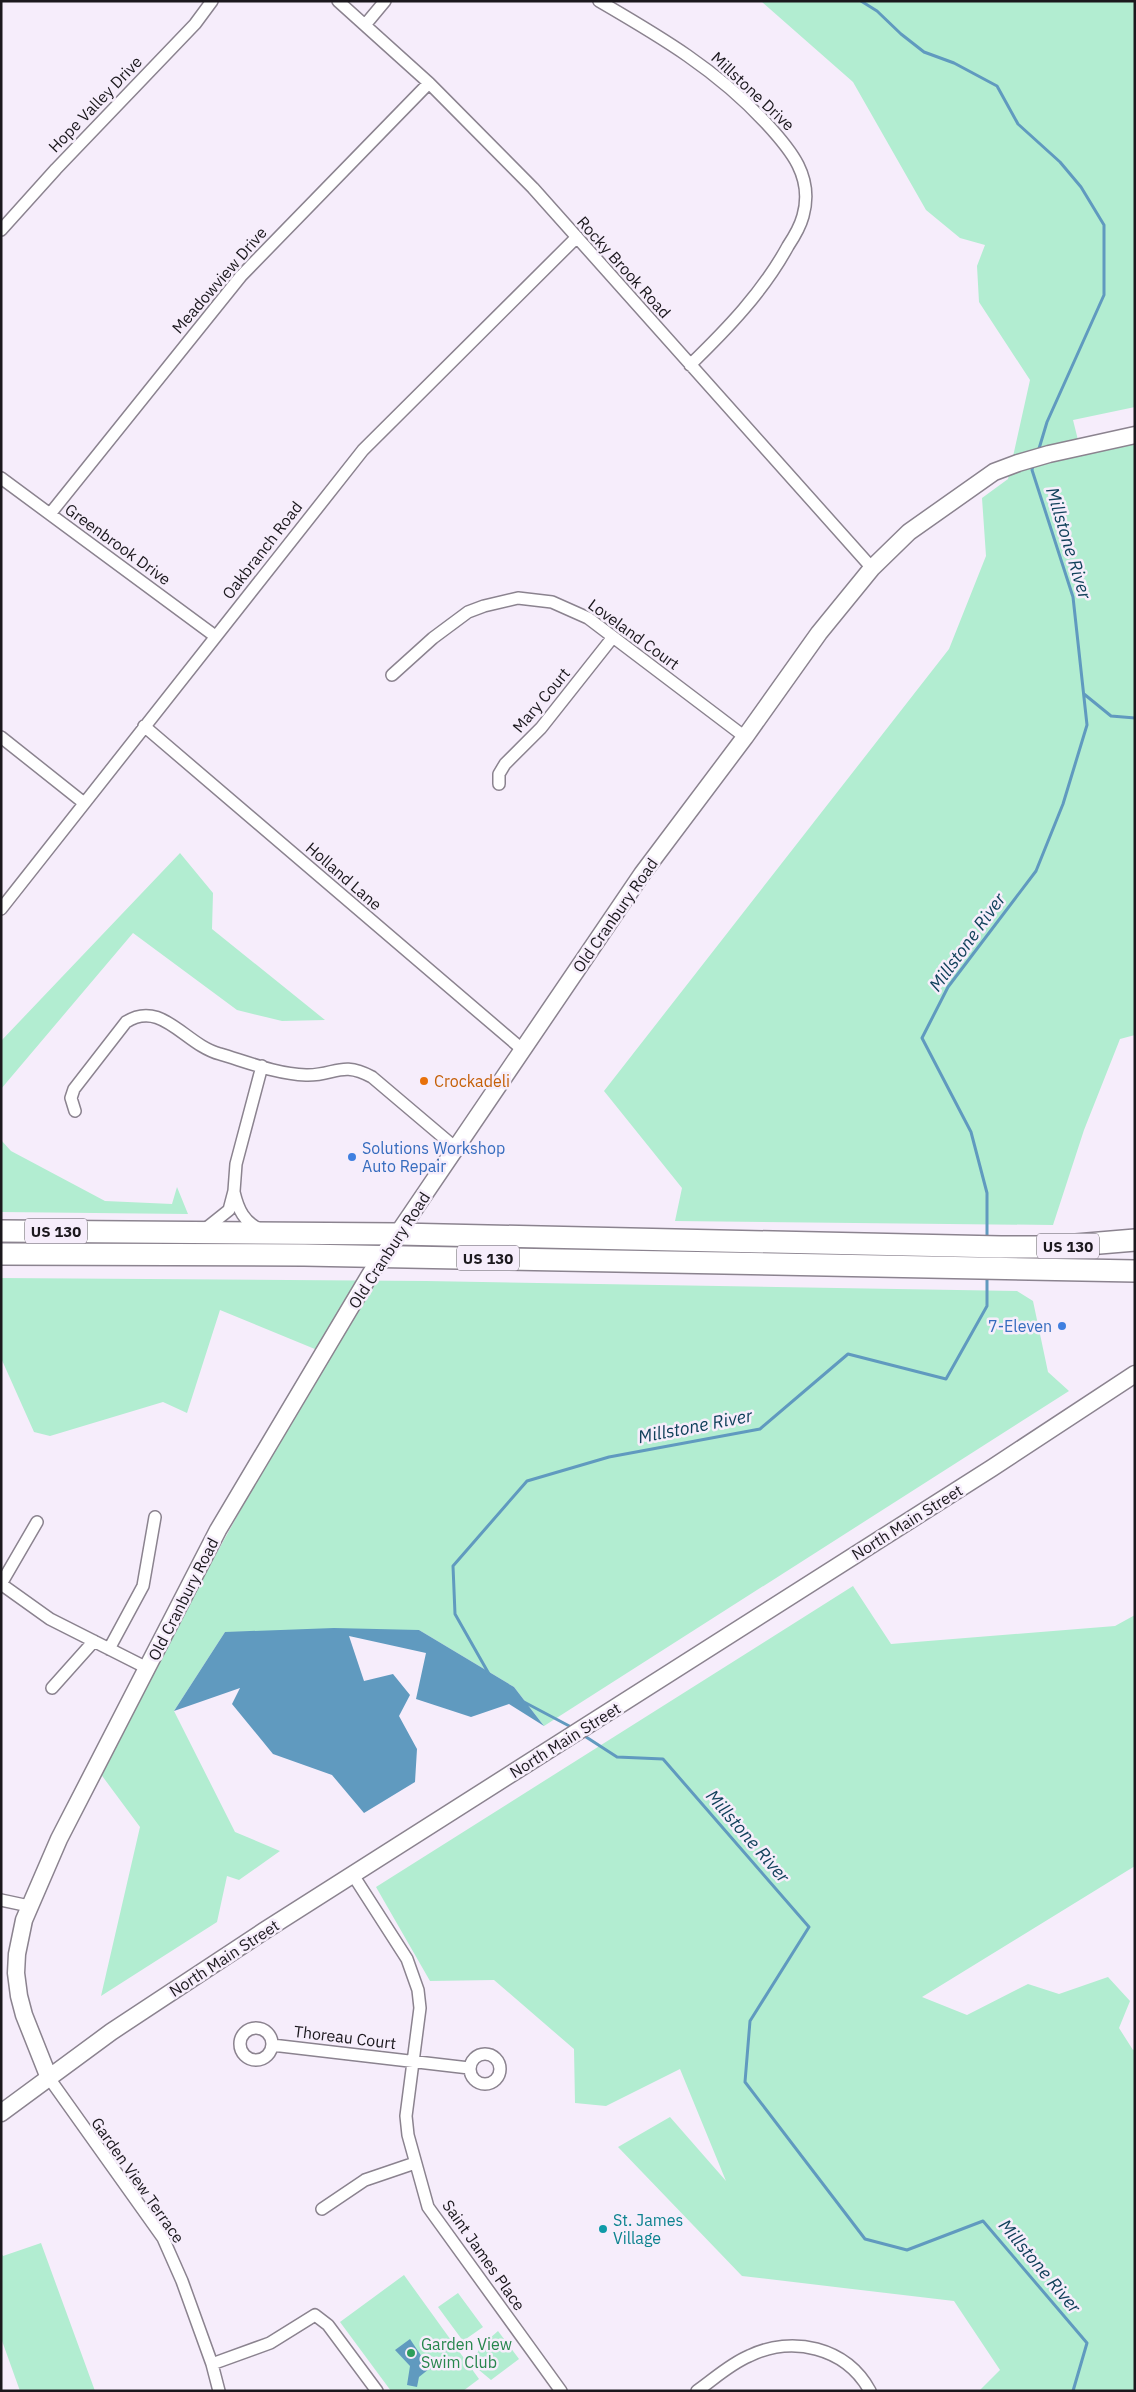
<svg xmlns="http://www.w3.org/2000/svg" width="1136" height="2392" font-family="'IBM Plex Sans',sans-serif">
<rect width="100%" height="100%" fill="#f6edfb"/>
<path fill="#b2edd1" d="M761,1H1135V407L1073,420L1082,456L1135,438V1035L1120,1039L1084,1130L1053,1225L675,1221L682,1188L604,1091L949,649L986,556L982,498L1008,479L1030,380L979,302L977,266L985,245L960,238L926,210L853,82Z
M180,853L213,893L212,929L325,1020L282,1021L237,1010L133,933L1,1089V1041Z
M1,1140L11,1151L105,1201L172,1204L177,1187L188,1214L1,1212Z
M1,1278L426,1281L1017,1291L1033,1301L1048,1372L1069,1391L544,1726L514,1687L419,1630L225,1632L174,1711L235,1832L280,1851L239,1880L227,1876L217,1922L101,1996L140,1827L97,1769L327,1354L220,1310L187,1413L163,1402L50,1436L34,1432L1,1358Z
M853,1586L891,1644L1115,1626L1135,1615V1866L922,1997L967,2015L1028,1984L1059,1994L1108,1977L1130,2001L1119,2028L1133,2050L1135,2049V2391H979L1000,2370L954,2301L742,2276L618,2147L670,2117L726,2181L680,2069L606,2106L575,2103L574,2049L494,1980L430,1981L376,1887Z
M41,2243L95,2391H20L1,2338V2253L3,2256Z
M404,2275L479,2379L463,2391H391L340,2322Z
M458,2293L483,2327L463,2341L438,2307Z
M498,2331L519,2359L491,2380L479,2370L480,2366L474,2359L481,2346Z"/>
<path fill="#609abf" d="M334,1628L419,1630L514,1687L544,1726L509,1704L471,1717L416,1699L426,1653L349,1636L364,1681L393,1674L410,1695L399,1716L417,1749L415,1782L364,1813L332,1775L273,1754L232,1704L240,1688L174,1711L225,1632Z
M410,2339L422,2357L441,2361L439,2370L429,2369L419,2377L417,2387L407,2385L410,2366L395,2350Z"/>
<g fill="none" stroke-linecap="round" stroke-linejoin="round">
<path stroke="#609abf" stroke-width="3" d="M861,1L877,11L901,34L924,52L954,63L997,86L1018,124L1060,162L1081,187L1104,225V295L1047,422L1038,452
M1084,694L1111,716L1135,718
M987,1240V1193L971,1132L922,1038L948,987L1036,871L1063,804L1087,725L1073,597L1032,470L1033,465
M489,1674L455,1614L453,1566L527,1481L609,1457L760,1429L848,1354L946,1379L987,1306V1276
M524,1702L573,1728
M583,1735L617,1757L663,1759L809,1927L750,2021L745,2082L865,2239L907,2250L983,2221L1087,2343L1073,2391"/>
<defs>
<path id="street" d="M338,1L429,83L533,188L872,568
M599,1C661,37 717,70 766,123C791,150 814,177 803,216C800,227 794,237 788,246C763,292 727,329 690,365
M365,25L385,1
M1,230L56,169L195,24L212,1
M1,478L215,636
M50,514L241,276L429,83
M392,675L433,638L468,612L484,606L518,598L552,602L588,618L745,737
M144,726L523,1050
M1,737L84,803
M499,784V774L505,764L541,728L613,637
M1,909L363,450L577,237
M75,1111L71,1098L74,1089L126,1022C162,999 185,1045 220,1054C247,1062 277,1074 306,1075C335,1076 341,1060 372,1077L457,1149
M234,1192C238,1209 244,1223 262,1230
M204,1230L229,1210L234,1191L236,1164L262,1066
M1,1584L50,1619L147,1668
M1,1584L37,1522
M109,1649L143,1586L155,1517
M52,1688L94,1641
M353,1875L407,1959L418,1990L420,2008L406,2116L408,2135L428,2207L561,2391
M1,1900L29,1906
M240 2044a16 16 0 1 1 32 0a16 16 0 1 1-32 0Z
M272,2045L469,2068
M470 2069a15 15 0 1 1 30 0a15 15 0 1 1-30 0Z
M49,2078L163,2238L182,2281L212,2364L219,2391
M322,2209L365,2180L415,2163
M212,2364L270,2343L315,2315L328,2325L377,2391
M697,2391C714,2379 730,2364 749,2356C792,2335 846,2347 870,2391"/>
<path id="secondary" d="M49,2078L24,2015L19,1996L16,1973L17,1954L24,1920L59,1839L218,1530L371,1273L642,874L745,737L819,633L872,568L909,532L994,472L1018,463L1049,454L1135,435
M1,2113L111,2032L264,1931L992,1468L1135,1374"/>
<path id="highway" d="M1,1231L399,1234L1001,1247H1052L1135,1240
M1,1254L304,1255L1135,1271"/>
</defs>
<use href="#street" stroke="#8b838f" stroke-width="14"/>
<use href="#secondary" stroke="#8b838f" stroke-width="19"/>
<use href="#highway" stroke="#8b838f" stroke-width="24"/>
<use href="#street" stroke="#fff" stroke-width="11"/>
<use href="#secondary" stroke="#fff" stroke-width="16"/>
<use href="#highway" stroke="#fff" stroke-width="21"/>
</g>
<circle fill="#e8710a" stroke="#f6edfb" stroke-width="2" cx="424" cy="1081" r="5"/>
<g fill="#3f7fe0" stroke="#f6edfb" stroke-width="2">
<circle cx="352" cy="1157" r="5"/>
<circle cx="1062" cy="1326" r="5"/>
</g>
<circle fill="#0f9aa8" stroke="#f6edfb" stroke-width="2" cx="603" cy="2229" r="5"/>
<circle fill="#2e9e5b" stroke="#f6edfb" stroke-width="2" cx="411" cy="2353" r="5"/>
<g text-anchor="middle" dominant-baseline="central" stroke-width="5" stroke-linejoin="round" paint-order="stroke">
<g fill="#f6edfb" stroke="#5d5860" stroke-width="1">
<rect x="25" y="1218.5" width="62" height="25" rx="4"/>
<rect x="1037" y="1233.5" width="62" height="25" rx="4"/>
<rect x="457" y="1245.5" width="62" height="25" rx="4"/>
</g>
<g font-size="15" font-weight="bold" fill="#1b181d">
<text x="56" y="1231">US 130</text>
<text x="1068" y="1246">US 130</text>
<text x="488" y="1258">US 130</text>
</g>
<g font-size="16" fill="#1b181d" stroke="#f6edfb">
<text transform="translate(753 91) rotate(43)">Millstone Drive</text>
<text transform="translate(95 104) rotate(-46)">Hope Valley Drive</text>
<text transform="translate(624 267) rotate(48)">Rocky Brook Road</text>
<text transform="translate(219 280) rotate(-49)">Meadowview Drive</text>
<text transform="translate(118 544) rotate(36)">Greenbrook Drive</text>
<text transform="translate(262 550) rotate(-52)">Oakbranch Road</text>
<text transform="translate(634 634) rotate(36)">Loveland Court</text>
<text transform="translate(541 700) rotate(-50)">Mary Court</text>
<text transform="translate(344 876) rotate(41)">Holland Lane</text>
<text transform="translate(615 915) rotate(-55)">Old Cranbury Road</text>
<text transform="translate(389 1250) rotate(-57)">Old Cranbury Road</text>
<text transform="translate(907 1522) rotate(-32)">North Main Street</text>
<text transform="translate(183 1599) rotate(-63)">Old Cranbury Road</text>
<text transform="translate(565 1740) rotate(-32)">North Main Street</text>
<text transform="translate(224 1958) rotate(-33)">North Main Street</text>
<text transform="translate(345 2037) rotate(7)">Thoreau Court</text>
<text transform="translate(138 2180) rotate(55)">Garden View Terrace</text>
<text transform="translate(484 2255) rotate(55)">Saint James Place</text>
</g>
<g font-size="16" fill="#c56008" stroke="#f6edfb" text-anchor="start">
<text x="434" y="1081">Crockadeli</text>
</g>
<g font-size="16" fill="#366cbe" stroke="#f6edfb" text-anchor="start">
<text x="362" y="1148">Solutions Workshop<tspan x="362" dy="18">Auto Repair</tspan></text>
<text x="1052" y="1326" text-anchor="end">7-Eleven</text>
</g>
<g font-size="16" fill="#0d838f" stroke="#f6edfb" text-anchor="start">
<text x="613" y="2220">St. James<tspan x="613" dy="18">Village</tspan></text>
</g>
<g font-size="16" fill="#27864d" stroke="#f6edfb" text-anchor="start">
<text x="421" y="2344">Garden View<tspan x="421" dy="18">Swim Club</tspan></text>
</g>
<g font-size="18" font-style="italic" fill="#11415b" stroke="#f6edfb">
<text transform="translate(1069 543) rotate(73)">Millstone River</text>
<text transform="translate(967 942) rotate(-54)">Millstone River</text>
<text transform="translate(695 1426) rotate(-11)">Millstone River</text>
<text transform="translate(748 1836) rotate(49)">Millstone River</text>
<text transform="translate(1040 2266) rotate(50)">Millstone River</text>
</g>
</g>
<rect width="1136" height="2392" fill="none" stroke="#1b181d" stroke-width="5"/>
</svg>
